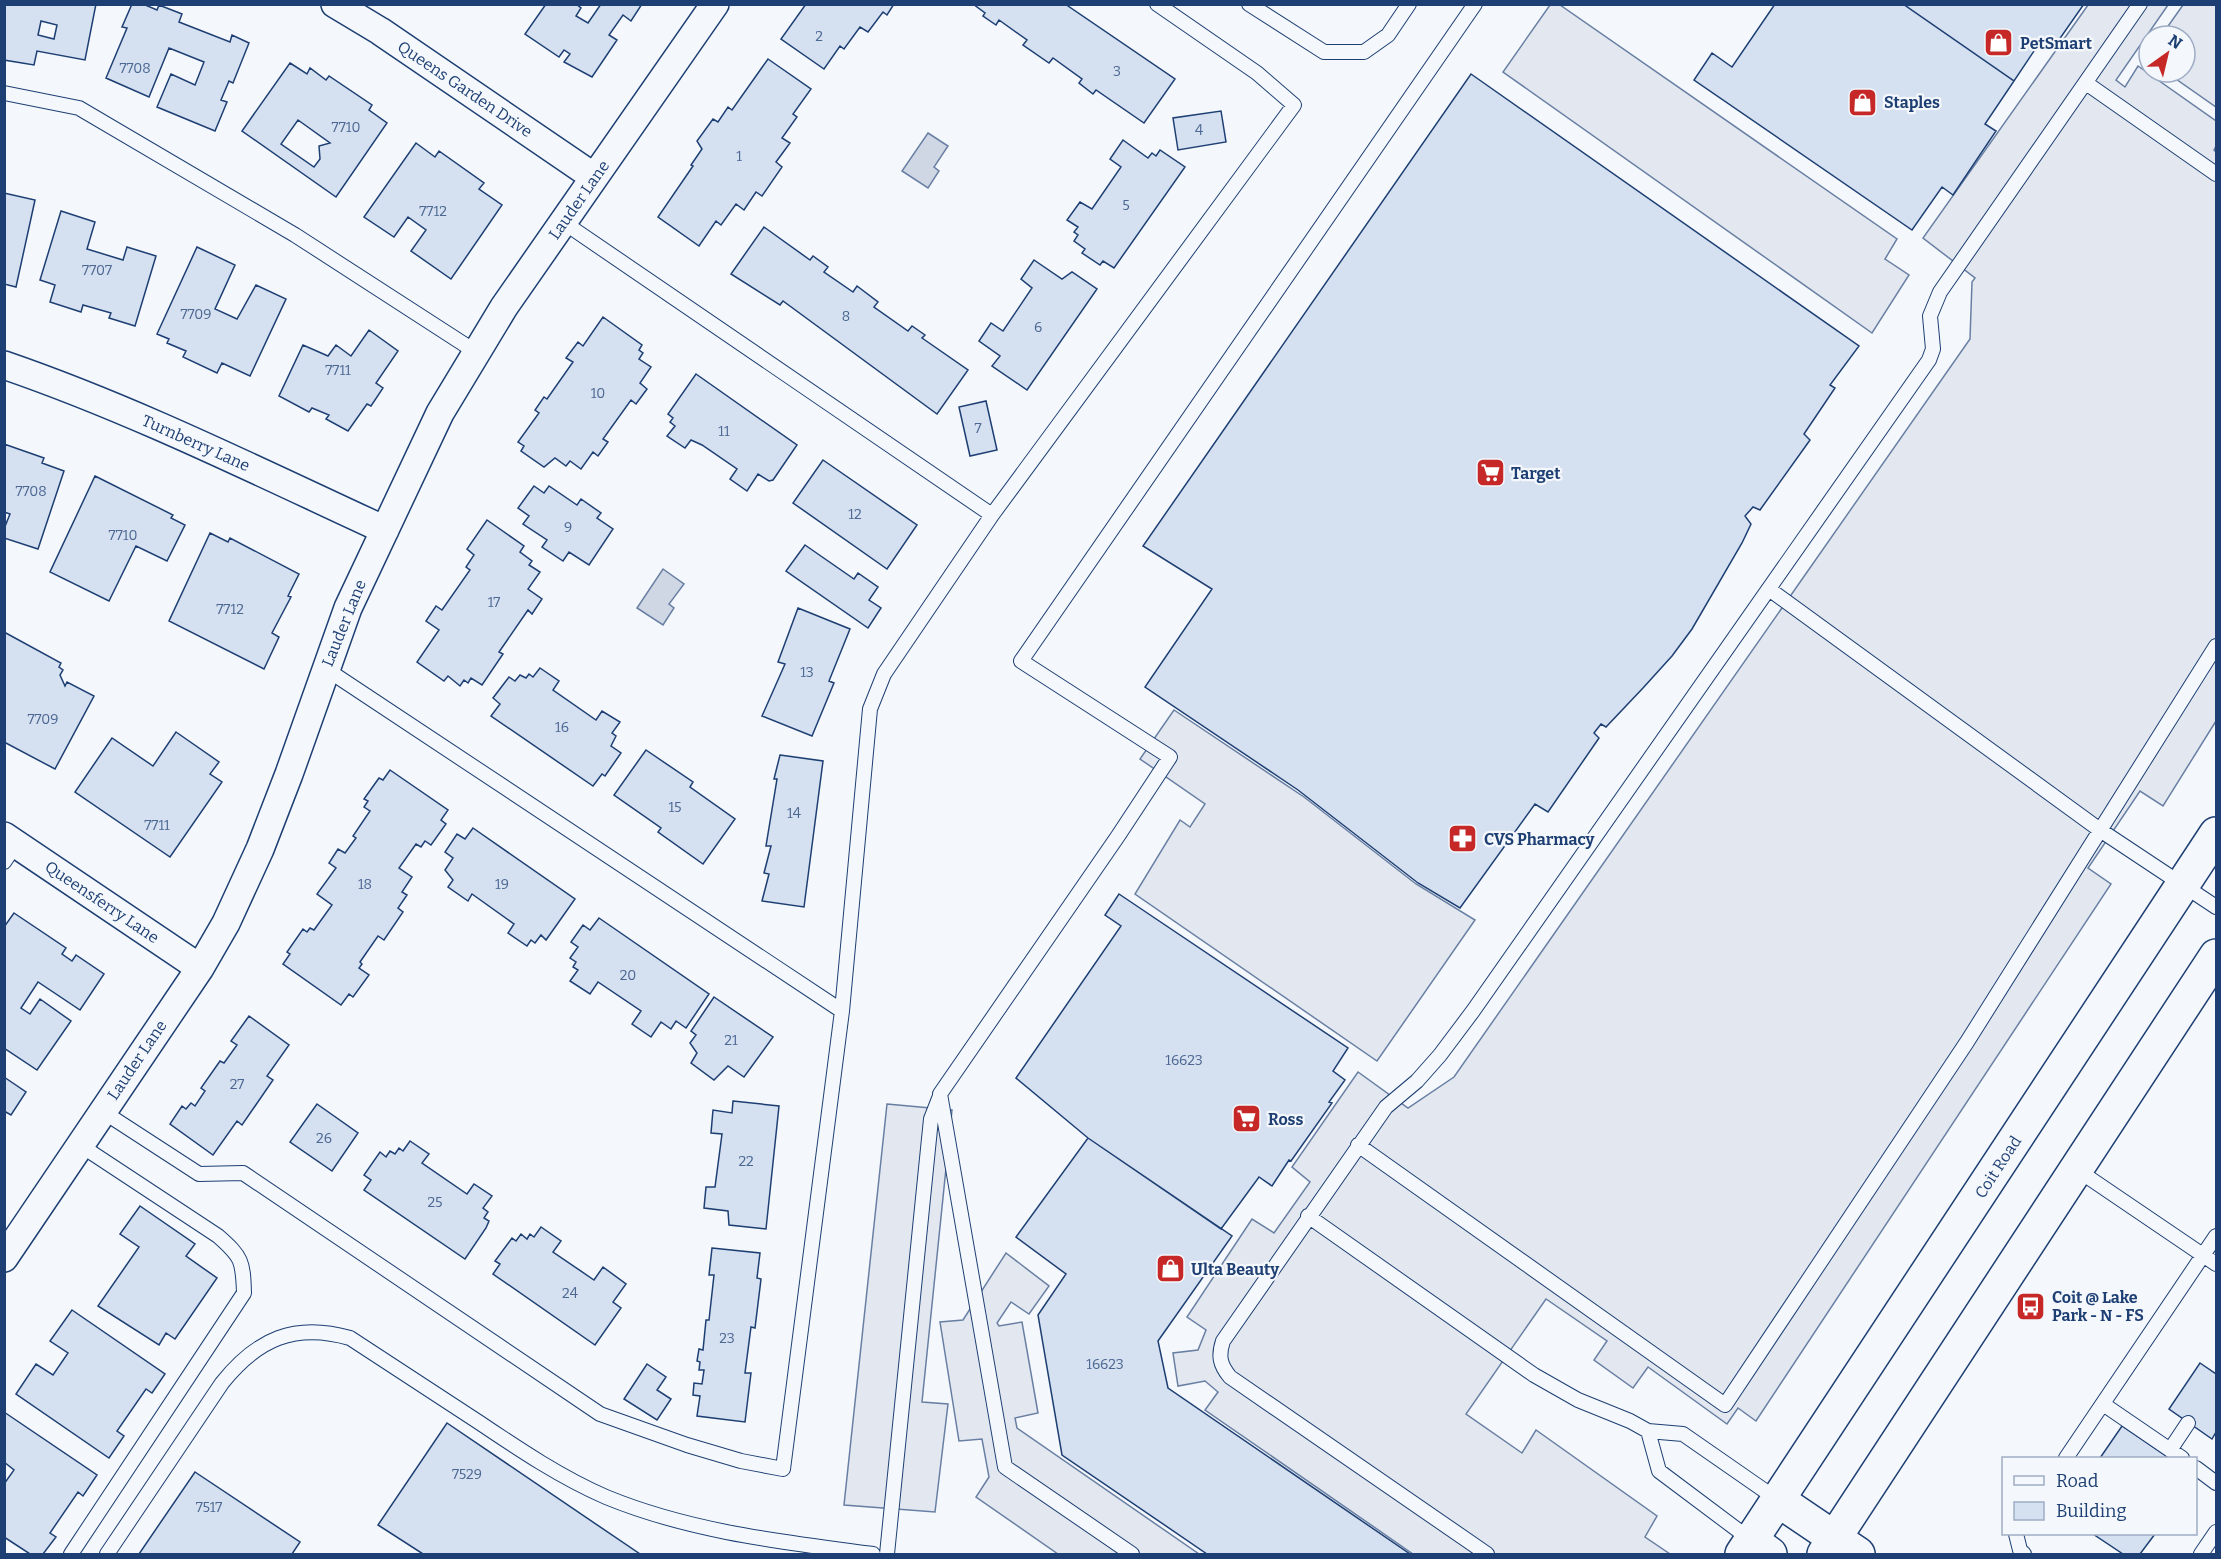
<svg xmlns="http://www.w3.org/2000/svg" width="2221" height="1559" font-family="Bitter,serif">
<rect width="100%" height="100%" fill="#f4f7fb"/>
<path fill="#e3e8f0" stroke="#687fa3" stroke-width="1.5" d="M1550,5H1560L1897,239L1885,259L1909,275L1872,333L1503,72Z
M2088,5H2168L2116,80L2125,87L2138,66L2216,121V146L2214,150L2216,152V721L2163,806L2140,791L2088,868L2111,884L1756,1421L1738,1408L1727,1424L1648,1367L1633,1388L1594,1360L1607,1341L1546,1299L1466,1414L1522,1453L1536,1430L1657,1516L1645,1537L1670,1554H1413L1205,1410L1218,1392L1205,1381L1178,1386L1173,1353L1198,1350L1206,1330L1187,1317L1252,1219L1274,1233L1310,1182L1292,1167L1358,1072L1408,1108L1454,1077L1970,339L1972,282L1975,278L1923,238Z
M2215,5L2216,6V107L2166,72H2185V36H2161L2183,5Z
M1174,710L1304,797L1416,884L1475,920L1377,1061L1135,894L1180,820L1190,827L1205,804L1140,759Z
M887,1104L952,1110L922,1402L948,1404L935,1512L844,1505Z
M1006,1253L1049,1286L1029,1314L1011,1302L997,1323L999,1326L1022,1322L1038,1413L1015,1418L1017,1428L1199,1554H1058L976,1497L989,1477L982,1439L959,1441L940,1322L963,1320Z"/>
<path fill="#cfd7e4" stroke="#687fa3" stroke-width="1.5" d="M928,133L948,146L934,167L939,171L928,188L902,171Z
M663,569L684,584L669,604L674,608L663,625L637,608Z"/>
<path fill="#d5e0f0" stroke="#1d3f73" stroke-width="1.5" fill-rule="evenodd" d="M4,4H96L85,60L37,51L34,65L4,60ZM41,21L57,25L54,39L38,35Z
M132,4H143L157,10L159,5L182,14L179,22L230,42L232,35L249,43L233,83L229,81L221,100L227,102L215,131L157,107L171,74L195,85L204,62L169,48L149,97L106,78L127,28L122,27Z
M546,4H576L581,8L576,16L588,23L601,4H642L631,21L623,15L609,35L617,40L592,77L564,62L570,54L564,50L559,57L525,34Z
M806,4H894L887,15L883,12L868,32L860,27L844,49L840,46L824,69L781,39Z
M973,4H1065L1175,79L1144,123L1096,90L1093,94L1079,83L1082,79L1053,58L1049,63L1023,45L1027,40L999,20L996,25L983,16L985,13Z
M1775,4H1903L2014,81L1985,124L1996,131L1953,195L1942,187L1912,230L1694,80L1712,53L1732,67Z
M1903,4H2084L2054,47L2042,39L2014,81Z
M768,59L811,89L793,114L797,117L782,138L790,143L776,162L782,167L762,196L756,192L744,210L736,204L721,225L716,221L699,246L658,217L693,166L691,165L702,149L697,141L713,119L718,122L728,107L732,110Z
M290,63L307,74L310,68L326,80L329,76L372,105L369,110L387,123L336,197L242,131ZM298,120L330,143L319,146L320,159L314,167L281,144Z
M1471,74L1859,346L1830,385L1835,388L1804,434L1810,440L1760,510L1753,507L1745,516L1751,524L1742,543L1692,629L1672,656L1643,688L1606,727L1601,724L1594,733L1599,738L1548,812L1535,804L1460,908L1418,883L1298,790L1145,687L1212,589L1143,546Z
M1221,111L1226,142L1178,150L1173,118Z
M1123,140L1148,158L1152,153L1156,156L1160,150L1185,167L1114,268L1103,261L1100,265L1082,253L1085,249L1074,241L1078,235L1074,232L1078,227L1067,220L1080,202L1092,209L1121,167L1110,159Z
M416,143L435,157L439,151L484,183L479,189L502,205L451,279L411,251L426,230L408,217L394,237L364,217Z
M4,193L35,200L16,287L4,284Z
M61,211L95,222L87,249L123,260L127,247L156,256L135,326L109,318L111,313L83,305L81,312L50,302L55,285L40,280Z
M764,227L810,260L813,256L828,267L824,272L853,292L857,286L878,302L874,307L908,331L912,326L925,335L922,338L968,370L937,414L783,301L780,305L731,274Z
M197,247L235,265L215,309L237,319L256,285L286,299L250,376L222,363L217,373L183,357L186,351L167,343L169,339L157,334Z
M1034,260L1062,279L1072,272L1097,289L1027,390L992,366L1000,356L979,341L991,323L1003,331L1032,288L1021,279Z
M603,317L642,345L639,350L643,353L639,359L651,367L640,383L647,389L636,404L631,400L603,439L608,442L598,456L593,452L581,469L570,461L566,466L555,458L544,467L521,451L524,446L518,442L539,413L535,410L544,397L547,399L573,362L566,358L578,342L583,346Z
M369,330L398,351L376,383L383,388L371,406L367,404L348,431L326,419L329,415L312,408L309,412L279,396L303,345L328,356L336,345L351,356Z
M696,374L797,445L773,480L769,481L758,474L747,491L730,479L737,469L702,445L691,440L685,448L667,436L675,426L670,422L673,418L668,414Z
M986,401L997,450L970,456L959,407Z
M4,444L44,458L42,463L64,471L38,549L4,538V529L10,514L4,512Z
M823,460L917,525L887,569L793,503Z
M95,476L173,515L171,518L185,525L167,561L136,546L109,601L50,572Z
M534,486L544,493L549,486L577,505L581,499L601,513L597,518L613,529L589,565L569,552L563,561L542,547L547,540L523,524L529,516L518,508Z
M487,520L524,546L520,552L532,561L529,565L540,572L528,589L542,599L532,614L528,610L499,652L503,654L482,685L471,678L468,683L464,680L460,686L448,676L444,681L417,662L439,630L426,621L436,606L442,610L470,570L466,567L474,555L467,549Z
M210,533L228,542L230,538L299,574L288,596L291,597L272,633L279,637L264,669L169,621Z
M805,545L854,579L858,573L878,587L869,600L881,608L868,628L786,571Z
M798,608L850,629L829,681L834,683L812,736L762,716L785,664L778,662Z
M4,632L61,663L59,667L63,670L60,675L65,686L67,682L94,696L55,769L4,742Z
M540,668L559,681L553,690L596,720L602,711L620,722L612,733L616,736L611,746L621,753L605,776L602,774L593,786L491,716L500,704L493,698L509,677L515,681L520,675L526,678L529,674L533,677Z
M176,732L219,762L210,774L222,782L170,857L75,792L112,738L153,766Z
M646,750L693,782L690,787L735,819L703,864L658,832L661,828L614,795Z
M780,755L823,761L804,907L762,901L769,874L764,873L771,846H766L777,779H774Z
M390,770L448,810L441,820L446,824L431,845L425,841L421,847L416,844L399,868L412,877L402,892L407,895L398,908L403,912L384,940L378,936L360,962L362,964L359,968L369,975L353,997L349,994L341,1005L283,964L290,954L287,952L303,929L307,932L310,928L314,930L332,905L317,894L336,868L329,863L338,849L345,853L356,838L353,836L370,811L364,807L368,801L364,799L379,778L383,780Z
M473,828L575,899L546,940L541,935L535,943L531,940L527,946L508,933L514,924L472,894L468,901L448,887L453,880L445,870L453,858L445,852L457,834L465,839Z
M1119,894L1348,1048L1333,1071L1345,1080L1329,1102L1332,1103L1291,1161L1289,1160L1272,1186L1259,1177L1221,1229L1088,1138L1016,1078L1121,926L1105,915Z
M14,913L66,948L62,954L72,961L76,955L104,974L80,1010L38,982L21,1008L30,1014L40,999L71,1021L37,1070L4,1048V927Z
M599,918L709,994L686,1028L676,1021L671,1029L661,1022L651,1037L632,1024L641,1011L598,982L590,994L570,981L578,970L573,967L576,962L570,958L578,947L571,942L583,925L590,930Z
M714,997L773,1037L744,1077L728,1066L714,1080L691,1063L697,1053L690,1043L696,1035L691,1031Z
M249,1016L289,1045L267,1076L273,1080L242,1125L237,1121L213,1155L170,1124L182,1106L186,1109L191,1103L195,1106L205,1091L201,1088L220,1061L224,1063L237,1045L231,1041Z
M4,1077L26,1092L11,1115L4,1111Z
M733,1101L779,1106L766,1229L729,1225L728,1211L704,1208L706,1187H715L722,1134L711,1133L713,1110L732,1113Z
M317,1104L358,1133L332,1171L290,1142Z
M1088,1138L1232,1236L1158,1341L1168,1388L1410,1554H1207L1062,1455L1038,1315L1066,1274L1016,1237Z
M410,1141L429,1154L422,1163L467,1194L474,1184L492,1196L483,1208L488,1212L484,1218L489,1221L486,1228L465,1259L364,1190L371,1180L364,1175L380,1152L386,1157L390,1151L395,1154L399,1148L403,1151Z
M140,1206L195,1244L186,1256L217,1278L175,1339L166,1333L159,1345L98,1306L139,1247L120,1234Z
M541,1227L561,1241L553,1252L594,1280L603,1267L626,1284L613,1302L621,1308L595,1345L493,1274L500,1264L495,1261L512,1238L516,1241L521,1234L527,1239L530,1234L534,1237Z
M712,1248L760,1253L757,1278L761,1279L755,1328L751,1327L745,1373H751L745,1422L697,1416L700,1396L693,1395L694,1383L702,1384L704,1370H699L700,1362L697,1361L699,1349L703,1350L706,1320H709L714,1275H709Z
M72,1310L165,1374L152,1393L146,1389L117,1431L124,1436L109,1458L16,1394L36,1364L53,1375L68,1353L50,1341Z
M2200,1363L2216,1374V1432L2212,1439L2169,1409Z
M647,1364L666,1377L657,1390L671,1399L657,1420L624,1399Z
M4,1412L97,1475L83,1496L78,1492L50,1533L56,1537L43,1554H30L4,1537V1484L14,1470L4,1462Z
M447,1423L640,1554H423L378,1525Z
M2122,1426L2169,1458H2100Z
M195,1472L300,1542L292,1554H139Z
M2093,1534H2155L2140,1554H2123Z"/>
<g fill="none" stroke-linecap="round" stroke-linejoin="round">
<defs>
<path id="service" d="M1249,4L1324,52H1364L1388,35L1409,4
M2086,83L2216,174
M4,93L79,108L295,235L476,352
M563,222L992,515
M1769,589L2100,830L2216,907
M326,669L842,1011
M4,862L16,844
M102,1111L199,1174L243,1173L600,1414L687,1445L741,1461L783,1469L842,1011L870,709L884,674L992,515L1294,105L1257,73L1157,4
M1358,1145L1725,1405L1967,1042L2216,646
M2076,1169L2216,1264
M1308,1216L1534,1375L1578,1400L1630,1421L1648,1431L1683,1434L1778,1500
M2103,1404L2182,1458
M1648,1431L1659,1471L1751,1540
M2170,1450L2188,1423
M2066,1458L2216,1236
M2196,1468L2216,1483
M2016,1534L2020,1550L2024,1554
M71,1554L244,1293C243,1261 242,1257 218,1236L80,1145
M107,1554L222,1383C257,1339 295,1322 350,1338C394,1367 437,1395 480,1423C520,1450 562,1478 606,1497C691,1532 783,1542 873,1554
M887,1554L931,1119L940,1096
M1132,1554L1005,1467L940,1094L1118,836L1170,757L1021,661L1475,4
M1487,1554L1230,1377C1220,1365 1218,1356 1223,1341L1386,1107L1417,1081L1440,1055L1473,1011L1929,360L1933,349L1930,316L1940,292L2140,4
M2201,1554L2216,1532"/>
<path id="minor" d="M335,4L380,31L594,177
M4,365C135,410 259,472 385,530
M4,836L200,968
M4,1258L200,968L226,923L260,849L289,774L348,608L440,413L504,307L715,4"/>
<path id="tertiary" d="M1778,1500L1858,1554
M1752,1541L1770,1554"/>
<path id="secondary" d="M1742,1554L2216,834
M1824,1554L2216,956"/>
</defs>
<use href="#service" stroke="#1d3f73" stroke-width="16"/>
<use href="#minor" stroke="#1d3f73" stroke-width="30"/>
<use href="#tertiary" stroke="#1d3f73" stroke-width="36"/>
<use href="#secondary" stroke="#1d3f73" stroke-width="36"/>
<use href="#service" stroke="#f4f7fb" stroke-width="14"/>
<use href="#minor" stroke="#f4f7fb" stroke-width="27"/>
<use href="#tertiary" stroke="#f4f7fb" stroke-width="33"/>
<use href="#secondary" stroke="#f4f7fb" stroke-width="33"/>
</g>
<defs>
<symbol id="shop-square" viewBox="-11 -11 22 22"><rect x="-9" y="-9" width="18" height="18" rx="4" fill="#c62828" stroke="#f4f7fb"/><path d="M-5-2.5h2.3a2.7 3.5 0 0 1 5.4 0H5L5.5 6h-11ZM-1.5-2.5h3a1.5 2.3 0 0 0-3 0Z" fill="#fff"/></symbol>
<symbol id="supermarket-square" viewBox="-11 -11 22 22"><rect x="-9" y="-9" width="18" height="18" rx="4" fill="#c62828" stroke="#f4f7fb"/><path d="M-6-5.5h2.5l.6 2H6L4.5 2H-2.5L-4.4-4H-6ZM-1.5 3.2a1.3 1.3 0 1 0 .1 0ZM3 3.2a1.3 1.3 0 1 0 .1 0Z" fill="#fff"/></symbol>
<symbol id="pharmacy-square" viewBox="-11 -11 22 22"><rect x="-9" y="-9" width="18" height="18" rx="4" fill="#c62828" stroke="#f4f7fb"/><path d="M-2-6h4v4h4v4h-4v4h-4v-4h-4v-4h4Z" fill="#fff"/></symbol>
<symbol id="bus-square" viewBox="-11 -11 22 22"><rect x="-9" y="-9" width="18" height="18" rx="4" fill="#c62828" stroke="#f4f7fb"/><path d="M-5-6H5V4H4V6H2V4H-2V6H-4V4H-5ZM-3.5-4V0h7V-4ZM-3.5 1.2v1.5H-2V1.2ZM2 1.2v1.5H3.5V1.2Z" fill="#fff"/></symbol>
</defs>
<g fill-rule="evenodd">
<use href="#shop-square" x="1982" y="26" width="33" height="33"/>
<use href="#shop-square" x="1846" y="86" width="33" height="33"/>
<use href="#supermarket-square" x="1474" y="456" width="33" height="33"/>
<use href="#pharmacy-square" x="1446" y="822" width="33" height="33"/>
<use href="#supermarket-square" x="1230" y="1102" width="33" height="33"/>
<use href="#shop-square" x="1154" y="1252" width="33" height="33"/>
<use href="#bus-square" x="2014" y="1290" width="33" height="33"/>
</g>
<g text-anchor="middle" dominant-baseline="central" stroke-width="4.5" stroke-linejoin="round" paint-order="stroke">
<g font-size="14" fill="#4b6792">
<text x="819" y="36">2</text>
<text x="135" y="68">7708</text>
<text x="1117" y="71">3</text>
<text x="346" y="127">7710</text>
<text x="1199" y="130">4</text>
<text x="739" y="156">1</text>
<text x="1126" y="205">5</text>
<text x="433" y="211">7712</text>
<text x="97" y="270">7707</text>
<text x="196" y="314">7709</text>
<text x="846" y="316">8</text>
<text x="1038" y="327">6</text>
<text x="338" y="370">7711</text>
<text x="598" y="393">10</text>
<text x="978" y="428">7</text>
<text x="724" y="431">11</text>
<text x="31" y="491">7708</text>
<text x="855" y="514">12</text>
<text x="568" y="527">9</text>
<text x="123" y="535">7710</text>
<text x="494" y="602">17</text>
<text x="230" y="609">7712</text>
<text x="807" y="672">13</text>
<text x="43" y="719">7709</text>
<text x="562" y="727">16</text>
<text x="675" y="807">15</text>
<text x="794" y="813">14</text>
<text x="157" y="825">7711</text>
<text x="365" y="884">18</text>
<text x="502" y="884">19</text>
<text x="628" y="975">20</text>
<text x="731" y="1040">21</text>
<text x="1184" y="1060">16623</text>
<text x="237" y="1084">27</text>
<text x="324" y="1138">26</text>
<text x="746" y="1161">22</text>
<text x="435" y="1202">25</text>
<text x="570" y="1293">24</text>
<text x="727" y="1338">23</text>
<text x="1105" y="1364">16623</text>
<text x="467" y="1474">7529</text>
<text x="209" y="1507">7517</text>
</g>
<g font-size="16" font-weight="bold" fill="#1d3f73" stroke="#f4f7fb" text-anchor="start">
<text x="2020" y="43">PetSmart</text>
<text x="1884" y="102">Staples</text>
<text x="1511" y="473">Target</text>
<text x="1484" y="839">CVS Pharmacy</text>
<text x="1268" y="1119">Ross</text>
<text x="1191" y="1269">Ulta Beauty</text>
<text x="2052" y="1297">Coit @ Lake<tspan x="2052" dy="18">Park - N - FS</tspan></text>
</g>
<g font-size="16" fill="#1d3f73" stroke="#f4f7fb">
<text transform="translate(465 89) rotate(34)">Queens Garden Drive</text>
<text transform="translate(579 200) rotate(-55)">Lauder Lane</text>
<text transform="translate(196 443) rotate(24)">Turnberry Lane</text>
<text transform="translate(344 623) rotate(-68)">Lauder Lane</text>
<text transform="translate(102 902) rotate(34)">Queensferry Lane</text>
<text transform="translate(137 1060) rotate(-56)">Lauder Lane</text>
<text transform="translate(1998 1167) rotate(-57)">Coit Road</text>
</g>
</g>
<rect width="2221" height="1559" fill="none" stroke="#1d3f73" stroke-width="12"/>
<rect x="2002" y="1457" width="195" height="78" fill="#f4f7fb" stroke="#9eadc5" stroke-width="1.5"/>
<rect x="2014" y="1476" width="30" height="9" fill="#f4f7fb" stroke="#9eadc5" stroke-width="1.5"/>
<text x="2056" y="1487" font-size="18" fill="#1d3f73">Road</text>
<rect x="2014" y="1502" width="30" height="18" fill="#d5e0f0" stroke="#9eadc5" stroke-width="1.5"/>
<text x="2056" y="1517" font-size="18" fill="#1d3f73">Building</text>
<g transform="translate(2167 54) rotate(34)"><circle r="28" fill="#f4f7fb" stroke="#9eadc5" stroke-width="1.5"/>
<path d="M0-4.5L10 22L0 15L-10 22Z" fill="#c62828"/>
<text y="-9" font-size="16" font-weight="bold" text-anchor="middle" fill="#1d3f73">N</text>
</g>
</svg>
